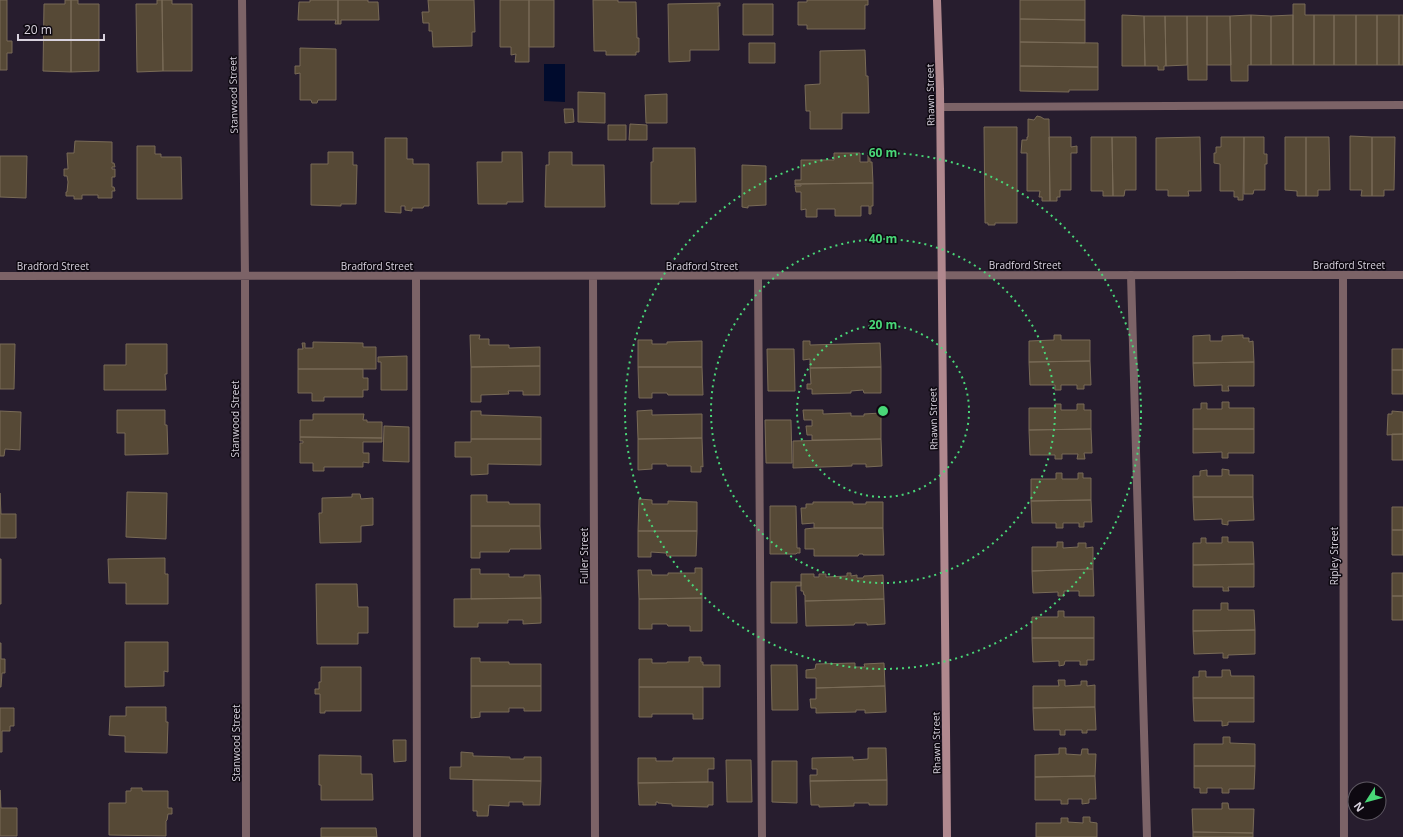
<svg xmlns="http://www.w3.org/2000/svg" width="1403" height="837" font-family="'Open Sans',sans-serif">
<rect width="100%" height="100%" fill="#271d2e"/>
<path fill="#000b2d" d="M544,64H565V102L544,101Z"/>
<path fill="#564936" stroke="#796b57" d="M0,0H7V41H12V53H7V70H0Z
M65,0H71V72L43,71L44,4H65Z
M71,0H78V4H99V71L71,72Z
M157,0H162L163,71L137,72L136,4H157Z
M162,0H172V4H192V71H163Z
M310,0H338V24H335L336,20H298L299,2H310Z
M338,0H368V2H378L379,20H341V24H338Z
M428,0H474L475,32H472V46L433,47L432,31H429V23H423L422,12H429Z
M500,0H529V62H515L516,54L511,55V47H500Z
M529,0H554V47H529Z
M593,0H618V2H636L637,38H639V52H636V55H606V51H594Z
M807,0H868V5H865V29H807V25H798V2H807Z
M1020,0H1085V20L1020,19Z
M720,3V6H718L719,50H690V61L669,62L668,4Z
M743,4H773V35H743Z
M1293,4H1305V15H1314V65H1293Z
M1122,15L1144,16L1145,66H1122Z
M1251,15L1271,16V65H1251Z
M1251,15V65H1248V81H1231L1230,16Z
M1293,15V65H1271V16Z
M1314,15H1334V65H1314Z
M1334,15H1356V65H1334Z
M1356,15H1377V65H1356Z
M1377,15H1399V65H1377Z
M1399,15H1403V65H1399Z
M1144,16H1165L1166,66H1164V70H1158V66H1145Z
M1165,16H1187V65L1166,66Z
M1187,16H1207V80H1188Z
M1207,16H1230L1231,65H1207Z
M1020,19L1085,20V43L1020,42Z
M1020,42L1098,43V67L1020,66Z
M749,43H775V63H749Z
M300,48L336,49V100H318L317,103H312L311,100H300V73L295,74V66H300Z
M865,50L866,76H868L869,113H842V129H810V111H806L805,85L820,84V51Z
M1020,66L1098,67V90H1069V92L1020,91Z
M578,92L605,93V123L578,122Z
M667,94V123H646L645,95Z
M564,109H573L574,122L565,123Z
M1037,116L1041,117L1044,119H1049L1050,201H1042V197H1039L1040,191H1027V153H1021L1022,140H1027V137H1028V119L1034,120Z
M630,124L647,125V140H629Z
M608,125H626V140H608Z
M984,127H1017V223H995V225H988V223H985Z
M1350,136L1372,137V196H1361L1362,190H1350Z
M1049,137H1071V147L1077,146V153H1071V190H1060V197H1057V201H1050Z
M1091,137H1112L1113,196H1103V191H1091Z
M1112,137H1136V190H1125L1124,196H1113Z
M1200,137L1201,191H1188L1189,196H1168V190H1156V138Z
M1221,137H1244L1243,200H1238V197H1234V191H1220V164L1214,163V153H1216V147H1221Z
M1244,137H1264V154H1267V164H1265V190H1254L1253,194H1244Z
M1285,137H1306V196H1297V191L1285,190Z
M1306,137H1329L1330,190H1318V196H1306Z
M1372,137H1395L1394,190H1384V196H1372Z
M385,138H407V159H413V164H429V206H424L423,208H412V211L405,210V206H401V213L385,212Z
M75,141L112,142V163H114L115,167H112V169H115V177H112V187H114L115,191H112V198H98V195H82V199H74V196H66V192H67L68,182L67,176H64V169H68L67,153H74Z
M137,146H155V154H161V157H181L182,199H137Z
M653,148H695L696,202H679V204H651V162H653Z
M328,152H353V165H357L356,204H341V206L311,205V164H328Z
M502,152H522L523,202H507V204H478L477,162H502Z
M549,152H572V165H604L605,207H545L546,165H549Z
M834,153H860V162H868V155H870V162H872L873,183L795,184V180H801V160H834Z
M0,156H27L26,198L0,197Z
M742,165L766,166V205L748,206V208L742,207Z
M873,183V206H871V214H869V206H861V216H835V209H817V217H806V209L801,210V192H796L795,186H801V185H795V184Z
M470,335H480L479,339H489V345H509V348L540,347V366L471,367Z
M1054,335H1061V340H1090V361L1029,362V341L1054,340Z
M1210,335V341H1222V336L1243,335V338H1249V342L1253,341L1254,362L1193,363V336Z
M638,340H652V344H667V342L702,341V367H638Z
M803,341H810V345L880,343L881,367L810,368V359L803,360Z
M313,342L363,343V347H376V369H298V349H303L302,343H305V348H313Z
M0,344H15L14,389H0Z
M126,344H167V374H165L166,390H104V365H126Z
M767,349H794L795,391H768Z
M1392,349H1403V370H1392Z
M407,356V390H381V362H378V357Z
M1090,361L1091,385H1084V389H1077V385H1061V390H1055V385H1030L1029,362Z
M1254,362V386H1228L1229,391H1222V385L1194,386L1193,363Z
M540,366V395H523V391H508L509,394L481,395V402H471V367Z
M638,367H702L703,395H668L667,393H652V398H639Z
M881,367V393H864L863,390L851,391V393L812,394V389H807V384H811L810,368Z
M298,369H363V378H368V390H363V397H324V401H312V393H298Z
M1392,370H1403V394H1392Z
M1222,402H1229V408H1254V429H1193V409H1201V403H1207V409H1222Z
M1055,404H1061V410H1077V404H1084V410H1091V429L1029,430V408H1055Z
M117,410H165V425H167L168,454L125,455V433H117Z
M652,410V415L702,414V438L638,439L637,411Z
M803,410H823V414L851,413V416H864V414L881,413V439L812,440V435H807L806,426H812V420H804Z
M0,411L21,412L20,450L5,449L4,456H0Z
M471,411H481V415L541,417V439H471Z
M1392,411L1403,412V434L1387,435L1388,414H1392Z
M313,414H364L363,420H367V422H382V438L300,437V420H313Z
M765,420H791L792,463H766Z
M384,426L409,427V462L383,461Z
M1091,429L1092,453H1084L1085,459H1077L1078,454H1062V459H1055V455H1030L1029,430Z
M1193,429H1254V453H1228V458H1222V452L1193,453Z
M1392,434H1403V460H1392Z
M300,437L382,438V442H363V453H369V463L363,462V467H324V471H313V463H300V443H303V441H300Z
M702,438L703,467L701,466V472H691V466H667V464H652V469L638,470V439Z
M471,439H541V465L488,464V474L471,475V457H455V442H471Z
M881,439L882,466L866,467V464H852V466L793,468V441Z
M1222,469L1229,470V475H1253V497H1193V476H1200V471L1207,470V476H1222Z
M1056,473H1062V479H1078V473H1083V478H1091V500L1031,501V479H1056Z
M127,492L167,493L166,539L126,537Z
M0,493L1,514H16V538H0Z
M352,494H360L361,499L373,498V525L361,526V542L320,543L319,513H322V498L352,497Z
M471,495H487V502H509V504H540V526H471Z
M1193,497H1253L1254,520L1228,521V525L1222,524V519L1194,520Z
M639,499L652,500V504H668V501L697,502V531H638Z
M1091,500L1092,522H1084V527H1079V523H1063V528H1056V523H1032L1031,501Z
M813,502H853V504H866V502H883V528H814V523L802,524L801,508H806V504H813Z
M770,506H796L797,548H800V553H797L796,554H770Z
M1392,507H1403V530H1392Z
M471,526H540L541,549H510L509,552H480V558H471Z
M814,528H883L884,555H863V554H859L858,556H814V549H805V529Z
M1392,530H1403V555H1392Z
M638,531H697L696,556H667L666,553L651,552V557H638Z
M1222,537H1228V542H1253L1254,564L1193,565V543H1201V538H1206V543H1222Z
M1057,542H1063V548L1078,547V543H1086V548L1093,547V569L1032,571V547H1057Z
M165,558V574H168V604H126V583H109L108,559Z
M0,559H1V604H0Z
M1254,564V587H1228L1229,591H1223V587H1193V565Z
M695,568H702V598L639,599L638,570H651L652,575H668V573H695Z
M471,569H480V574H509V577H524V575H540L541,598L471,599Z
M1093,569L1094,596H1079V591H1064V596H1058V592L1033,593L1032,571Z
M847,573H851V576L857,575V578H863L864,576L883,575L884,599L805,601V595H804L803,591H801V574H814V577H819V574H826V577L847,576Z
M1392,573H1403V596H1392Z
M771,582H801V586H796L797,623H771Z
M316,584H357L358,607H368V633H358V644H317Z
M1392,596H1403V620H1392Z
M541,598V623L523,624V620H508V623H478V627H454V599Z
M702,598V631H690V626H668L667,624H652V629H639V599Z
M884,599L885,624L867,625V623H855L854,625L806,626L805,601Z
M1221,603H1228V610H1254L1255,630L1193,631V610H1221Z
M1058,611H1064V617H1094V638H1032V617H1058Z
M1255,630V654L1228,655V658H1223V653L1194,654L1193,631Z
M1032,638H1094V660H1087V665H1080V661H1065L1064,665L1059,666V661L1033,662Z
M125,642H168V672L164,671V686L125,687Z
M0,643H1V659H5V673H2L1,687H0Z
M689,657H701V662H703V665H720V687H639V659H652V663H667V662H689Z
M471,658H480V662H509V664H541V686H471Z
M855,663V667H865L864,664L884,663L885,686L816,688V678H806V670L815,669L816,664Z
M771,665H797L798,710H772Z
M321,667H361V711H325V713H320V694H315V689H319V682H321Z
M1222,670H1230L1231,676H1254V698H1193V677H1199V671H1206V677H1222Z
M1058,680H1065V686L1081,685V681H1087V686L1095,685V707L1033,708V686H1059Z
M471,686H541V711H524V708H509V712H480V717L471,718Z
M885,686L886,712L865,713V710H856V712L816,713V708H811L810,699H816V688Z
M639,687H703V719H693V714H652V717H639Z
M1193,698H1254V722H1228V725L1222,726V721H1194Z
M126,707H166V722H168L167,753L125,752V736L109,735L110,716H126Z
M1095,707L1096,730H1087V733H1082V730H1065V735H1060V730H1034L1033,708Z
M0,708H14V726H10V731H2V752H0Z
M1223,737H1230V743L1255,744V766H1194V744H1223Z
M393,740H406V761L394,762Z
M868,748H886L887,780L810,781V775H817V769H812V758L853,757V760L868,759Z
M1059,748H1066V754L1081,755L1082,749H1088V754H1096L1095,776L1035,777V755L1059,754Z
M461,752L473,753V756L510,757V759H524V757H541V781L450,779V767H461Z
M319,755L361,756V774H372L373,800H321V785H319Z
M638,758H656V761H673V758H714V769H708V782L638,783Z
M726,760H751L752,802H727Z
M772,761H797V803L772,802Z
M1194,766H1255L1254,789H1229V793H1222V788H1207V793H1200V788H1194Z
M1095,776L1096,799H1089V803L1082,804V799H1068V804H1061V800H1035V777Z
M473,780L541,781L540,805H523V802H509V806L489,805L488,816H477V811H473Z
M887,780V805H869V803H854V806L819,807V805H811L810,781Z
M708,782H713V805H708V807L672,806V804L658,803V802H656V805H639L638,783Z
M131,788H142V791H168V808H172V814H168L167,820L166,821V836L109,835V803H126V791H131Z
M0,790L1,808H17V836H0Z
M1222,803H1228L1229,809H1254L1253,833L1193,832L1192,809H1222Z
M1083,817H1090V822L1097,823V837H1036V823H1061V818H1068V822L1083,823Z
M321,828H376L377,837H321Z
M1193,832L1253,833V837H1193Z"/>
<g fill="none" stroke-linecap="round" stroke-linejoin="round">
<path stroke="#7c6367" stroke-width="8" d="M940,107L1403,105
M1131,275L1147,837
M416,276L417,837
M758,276L762,837"/>
<path stroke="#7c6367" stroke-width="8" d="M242,0L245,276L246,837
M1343,275L1344,837
M0,276L1403,275
M593,276L595,837"/>
<path stroke="#b0888e" stroke-width="8" d="M937,0L940,89L947,837"/>
</g>
<g fill="none" stroke="#49d778" stroke-width="2" stroke-dasharray="2 4">
<circle cx="883" cy="411" r="86"/>
<circle cx="883" cy="411" r="172"/>
<circle cx="883" cy="411" r="258"/>
</g>
<g text-anchor="middle" dominant-baseline="central" stroke-width="3" stroke-linejoin="round" paint-order="stroke">
<g font-size="10" fill="#d8d2de" stroke="#0e0911">
<text transform="translate(233 95) rotate(-91)">Stanwood Street</text>
<text transform="translate(930 95) rotate(-91)">Rhawn Street</text>
<text x="1025" y="265">Bradford Street</text>
<text x="1349" y="265">Bradford Street</text>
<text x="53" y="266">Bradford Street</text>
<text x="377" y="266">Bradford Street</text>
<text x="702" y="266">Bradford Street</text>
<text transform="translate(235 419) rotate(-90)">Stanwood Street</text>
<text transform="translate(933 419) rotate(-91)">Rhawn Street</text>
<text transform="translate(584 556) rotate(-90)">Fuller Street</text>
<text transform="translate(1334 556) rotate(-90)">Ripley Street</text>
<text transform="translate(236 743) rotate(-90)">Stanwood Street</text>
<text transform="translate(936 743) rotate(-91)">Rhawn Street</text>
</g>
</g>
<circle cx="883" cy="411" r="6" fill="#49d778" stroke="#0e0911" stroke-width="2"/>
<g font-size="12" text-anchor="middle" font-weight="bold" fill="#49d778" stroke="#0e0911" stroke-width="3" stroke-linejoin="round" paint-order="stroke">
<text x="883" y="157">60 m</text>
<text x="883" y="243">40 m</text>
<text x="883" y="329">20 m</text>
</g>
<g transform="translate(1367 801) rotate(234)"><circle r="19" fill="#0e0911" stroke="#5f5963"/>
<path d="M0-3L7 15L0 10L-7 15Z" fill="#49d778"/>
<text y="-6" font-size="11" font-weight="bold" text-anchor="middle" fill="#d8d2de">N</text>
</g>
<path d="M18 34v6h86v-6" fill="none" stroke="#d8d2de" stroke-width="2"/>
<text x="24" y="34" font-size="12" fill="#d8d2de" stroke="#0e0911" stroke-width="3" paint-order="stroke">20 m</text>
</svg>
